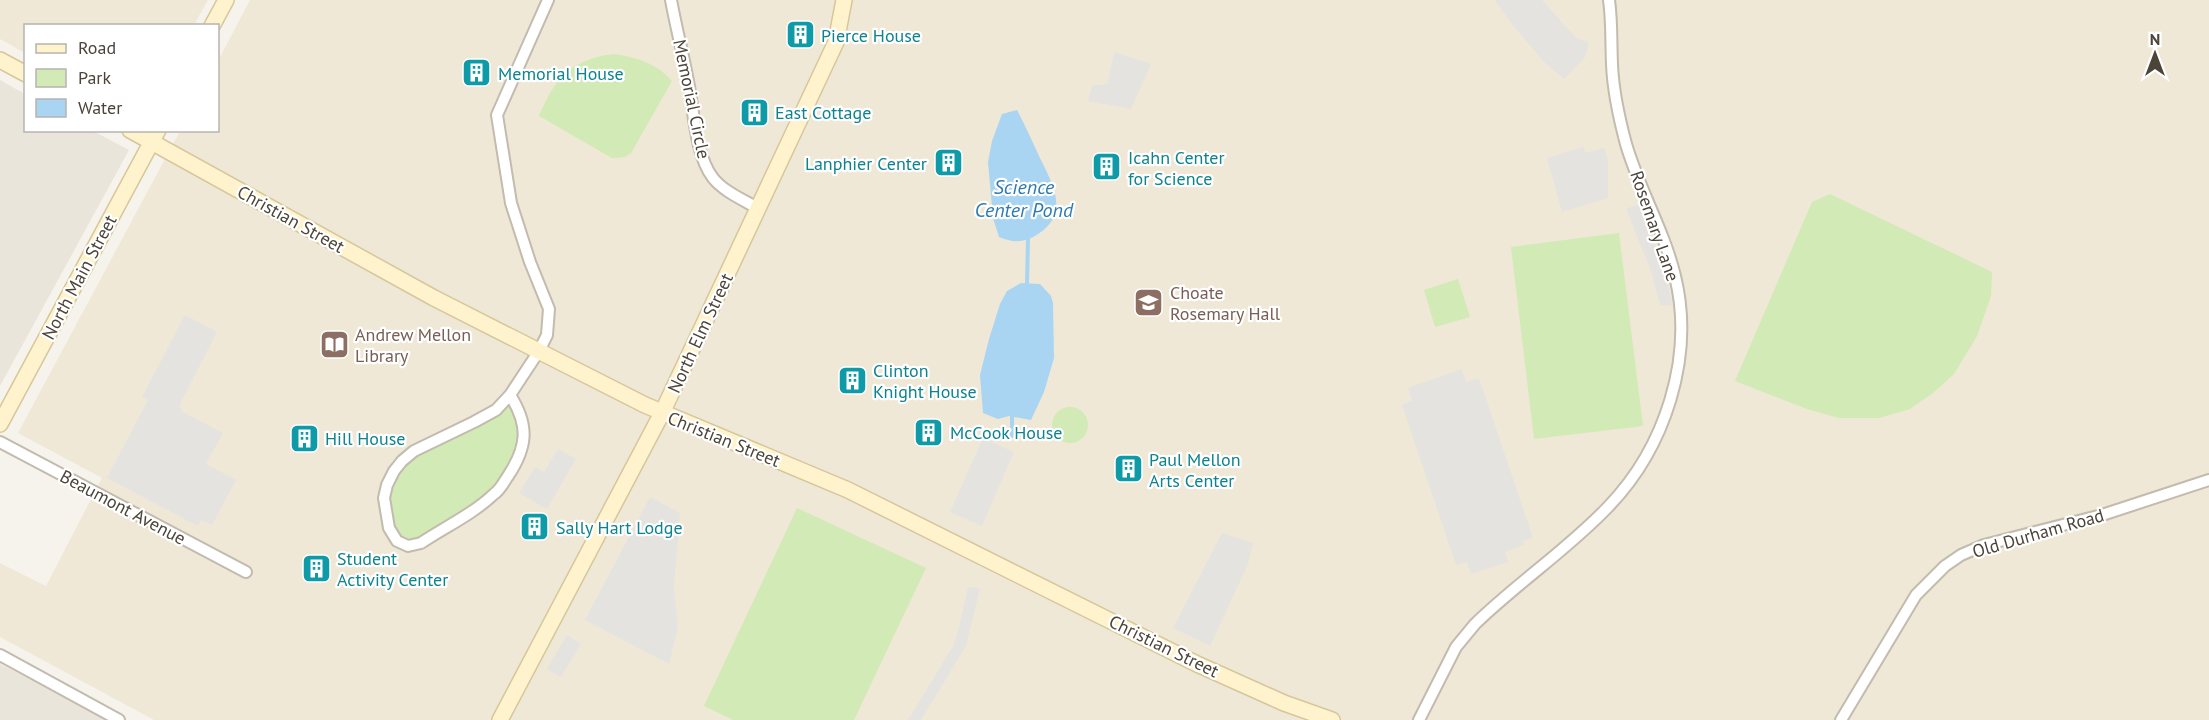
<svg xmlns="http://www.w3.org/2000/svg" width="2209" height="720" font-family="'PT Sans',sans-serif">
<rect width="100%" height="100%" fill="#f6f3ec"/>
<path fill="#eae5da" d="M0,80L25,94L26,130L93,131L129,150L0,386Z
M0,664L108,720H0Z"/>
<path fill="#efe8d6" d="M0,0H208L194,25L26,26L25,53L0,39Z
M250,0H2209V720H154L0,637V563L46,586L102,478L18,433L180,131L218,130V61Z"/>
<path fill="#d2eab5" d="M613,54C636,57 656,63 672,81L631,153L625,157L612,158L539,116C555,78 570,60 613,54Z
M1830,194L1992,272L1991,296L1977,336L1954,374L1933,393L1910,409L1879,418H1839L1807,409L1735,381L1812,202Z
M1619,233L1643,426L1534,439L1511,247Z
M1458,279L1470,317L1435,327L1424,290Z
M513,399L524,442L496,494L408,546L387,519V485L423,446Z
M1052 425a18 18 0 1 1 36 0a18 18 0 1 1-36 0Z
M797,508L926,568L854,720H733L704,706Z"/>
<path fill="#e5e3e0" d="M1495,0H1542L1576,38L1589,43L1585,57L1564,79L1544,62L1511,23Z
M1114,52L1151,64L1131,109L1088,101L1092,85H1104L1108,83Z
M1583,147L1586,153L1604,148L1608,160V198L1562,212L1547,158Z
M1639,204L1665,270L1672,305H1660L1651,271L1626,209Z
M185,315L217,332L179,406L183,412L223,433L206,464L236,480L212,525L201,520L198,526L107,478L148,400L142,397Z
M1462,369L1466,382L1479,378L1533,538L1523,541L1524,545L1505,552L1508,562L1471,574L1467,562L1456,565L1402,405L1412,401L1408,388Z
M983,438L1014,452L982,526L950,512Z
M558,449L576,459L547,509L519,493L535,467L544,472Z
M650,497L680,513L674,587L678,627L669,664L585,620Z
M1222,533L1253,543L1248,564L1210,646L1173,628Z
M968,587L980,588L966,646L921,720H908L953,646L958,632Z
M567,635L581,644L561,677L547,669Z"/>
<path fill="#a9d4f2" d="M1017,110C1025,125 1032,141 1039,156C1052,183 1071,213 1038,234C1025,243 1013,243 999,237L993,218L988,162L992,141L1002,114Z
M1021,283L1040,284L1051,296L1053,303L1054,358L1044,392L1031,420L1009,416L998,419L983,413L980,375L989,339L1000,304L1007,291Z"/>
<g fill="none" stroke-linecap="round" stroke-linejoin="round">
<path stroke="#a9d4f2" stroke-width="4" d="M1027,284L1028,239
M1012,416V436"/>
<defs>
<path id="street" d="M671,0C676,27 683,54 688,81C694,110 695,155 713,178C724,192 744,200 759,209
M510,395C529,425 528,446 508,476C504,482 500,490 494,494C473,514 445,527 421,543L408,546L397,541L389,528L384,498L387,485L394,471L402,461L414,451L474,422L496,410L510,395L539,351L547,335L549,309L530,262L511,203L497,115L548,0
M0,442L246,572
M0,655L119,720
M1419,720L1456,647L1475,624C1517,583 1567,550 1608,507C1665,448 1695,357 1675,276C1664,230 1639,189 1626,144C1619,118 1613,91 1612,64C1611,42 1612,21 1609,0
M1841,720L1916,595L1945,566L1961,555L1984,545L2102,515L2209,480"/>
<path id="secondary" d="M212,26L226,0
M0,60L26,74
M130,130L434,298L645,405L848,490L1197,664L1284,703L1332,720
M0,424L158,130
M500,720L662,413L836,42L844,0"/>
</defs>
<use href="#street" stroke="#c2bbae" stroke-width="14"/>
<use href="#secondary" stroke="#d6c79b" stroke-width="18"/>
<use href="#street" stroke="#fff" stroke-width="10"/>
<use href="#secondary" stroke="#fff3cd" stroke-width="15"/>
</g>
<defs>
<symbol id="building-square" viewBox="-11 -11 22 22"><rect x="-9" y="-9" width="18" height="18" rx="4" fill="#0f9aa8" stroke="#fff"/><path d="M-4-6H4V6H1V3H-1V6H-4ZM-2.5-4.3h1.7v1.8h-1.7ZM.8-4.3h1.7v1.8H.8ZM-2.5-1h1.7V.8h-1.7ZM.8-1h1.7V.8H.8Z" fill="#fff"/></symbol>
<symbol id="university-square" viewBox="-11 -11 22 22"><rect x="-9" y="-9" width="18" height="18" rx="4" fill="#8d6e63" stroke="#fff"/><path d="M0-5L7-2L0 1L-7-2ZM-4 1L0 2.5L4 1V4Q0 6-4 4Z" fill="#fff"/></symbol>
<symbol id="library-square" viewBox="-11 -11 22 22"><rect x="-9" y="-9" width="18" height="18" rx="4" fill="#8d6e63" stroke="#fff"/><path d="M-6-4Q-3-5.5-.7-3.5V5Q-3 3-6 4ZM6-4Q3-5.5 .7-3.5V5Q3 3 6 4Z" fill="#fff"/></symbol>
</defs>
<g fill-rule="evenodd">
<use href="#building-square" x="784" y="18" width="33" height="33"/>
<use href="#building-square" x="460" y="56" width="33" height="33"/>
<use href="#building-square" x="738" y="96" width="33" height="33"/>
<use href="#building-square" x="932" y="146" width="33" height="33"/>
<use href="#building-square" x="1090" y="150" width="33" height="33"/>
<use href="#university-square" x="1132" y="286" width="33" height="33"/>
<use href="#library-square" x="318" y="328" width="33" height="33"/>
<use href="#building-square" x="836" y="364" width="33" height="33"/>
<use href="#building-square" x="912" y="416" width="33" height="33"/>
<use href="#building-square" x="288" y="422" width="33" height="33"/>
<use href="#building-square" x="1112" y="452" width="33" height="33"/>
<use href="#building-square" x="518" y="510" width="33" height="33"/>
<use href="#building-square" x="300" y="552" width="33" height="33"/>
</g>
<g text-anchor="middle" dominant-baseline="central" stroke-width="4.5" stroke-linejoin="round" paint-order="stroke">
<g font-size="18" fill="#0d838f" stroke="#fff" text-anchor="start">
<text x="821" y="35">Pierce House</text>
<text x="498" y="73">Memorial House</text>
<text x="775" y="112">East Cottage</text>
<text x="1128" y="157">Icahn Center<tspan x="1128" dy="21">for Science</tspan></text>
<text x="927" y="163" text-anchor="end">Lanphier Center</text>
<text x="873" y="370">Clinton<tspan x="873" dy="21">Knight House</tspan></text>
<text x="950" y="432">McCook House</text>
<text x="325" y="438">Hill House</text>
<text x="1149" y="459">Paul Mellon<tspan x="1149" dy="21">Arts Center</tspan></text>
<text x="556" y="527">Sally Hart Lodge</text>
<text x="337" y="558">Student<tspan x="337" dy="21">Activity Center</tspan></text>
</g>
<g font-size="18" fill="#4b4439" stroke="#fff">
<text transform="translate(692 99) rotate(78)">Memorial Circle</text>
<text transform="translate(291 219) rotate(29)">Christian Street</text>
<text transform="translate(1655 226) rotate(71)">Rosemary Lane</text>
<text transform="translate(79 277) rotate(-62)">North Main Street</text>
<text transform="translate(700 333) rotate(-65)">North Elm Street</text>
<text transform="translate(724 439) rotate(22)">Christian Street</text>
<text transform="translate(123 507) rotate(28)">Beaumont Avenue</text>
<text transform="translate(2038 533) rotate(-16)">Old Durham Road</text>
<text transform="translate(1164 646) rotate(26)">Christian Street</text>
</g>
<g font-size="18" fill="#785e54" stroke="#fff" text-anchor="start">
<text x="1170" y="292">Choate<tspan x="1170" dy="21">Rosemary Hall</tspan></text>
<text x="355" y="334">Andrew Mellon<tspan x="355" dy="21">Library</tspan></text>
</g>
<g font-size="20" font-style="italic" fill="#2e7ab2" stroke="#fff">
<text x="1024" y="187">Science<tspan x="1024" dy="23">Center Pond</tspan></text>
</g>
</g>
<rect x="24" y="24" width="195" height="108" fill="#ffffff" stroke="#b7b4b0" stroke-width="1.5"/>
<rect x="36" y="44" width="30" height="9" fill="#fff3cd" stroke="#b7b4b0" stroke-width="1.5"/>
<text x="78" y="54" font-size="18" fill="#4b4439">Road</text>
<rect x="36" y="69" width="30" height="18" fill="#d2eab5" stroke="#b7b4b0" stroke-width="1.5"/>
<text x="78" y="84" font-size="18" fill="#4b4439">Park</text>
<rect x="36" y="99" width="30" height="18" fill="#a9d4f2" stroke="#b7b4b0" stroke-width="1.5"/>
<text x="78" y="114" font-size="18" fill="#4b4439">Water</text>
<g transform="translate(2155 54)" stroke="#ffffff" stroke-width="4.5" paint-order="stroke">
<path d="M0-4.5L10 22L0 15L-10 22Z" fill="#4b4439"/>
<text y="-9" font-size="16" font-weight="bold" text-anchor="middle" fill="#4b4439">N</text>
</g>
</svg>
